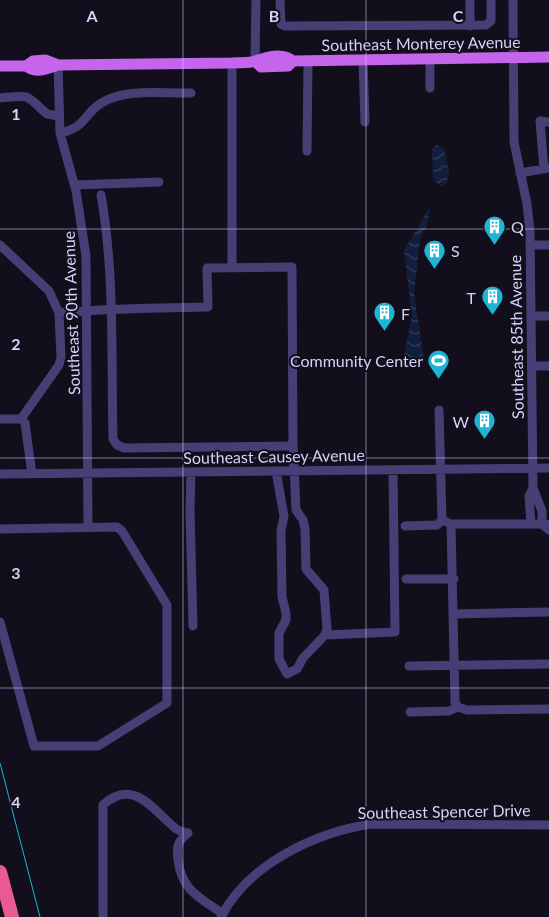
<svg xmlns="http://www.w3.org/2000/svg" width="549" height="917" font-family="Lato,sans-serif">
<defs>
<pattern id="water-waves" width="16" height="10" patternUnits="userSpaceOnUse" patternTransform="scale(1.25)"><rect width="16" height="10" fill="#121f3c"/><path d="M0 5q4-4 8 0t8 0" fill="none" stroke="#343e59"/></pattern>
</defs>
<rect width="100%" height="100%" fill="#120e1c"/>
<path fill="url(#water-waves)" d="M437,145L444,148L449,171L447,183L442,186L433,181L432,149Z
M430,206L427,226L420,240L414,294L424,359L420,362L405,360L404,355L412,316L404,251Z"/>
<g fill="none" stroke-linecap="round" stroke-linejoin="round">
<path stroke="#463f76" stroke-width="9" d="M280,0L281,24L285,26L486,25L491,21V0
M470,0V26
M513,0L514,142L527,204L530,231L533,488L529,496L531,524
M430,59V88
M363,60L365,122
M255,61L256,0
M58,65L60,133L76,191L86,256L88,527
M0,98C33,95 24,94 47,114L59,116
M60,133C88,127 83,113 103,102C128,88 163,94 191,93
M307,151L308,61
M544,169L540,121L549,122
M520,173L549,168
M75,185L159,182
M0,245L49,291L59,313C109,308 158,308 208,307L207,268L292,267L293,444L288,446L124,448L117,445L113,439C111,358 115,274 101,195
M530,245H549
M232,267V63
M531,316H549
M532,366H549
M439,410L442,520L451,524
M0,419H21L59,365L61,357L59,313
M21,419L25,423L32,474
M276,471L284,516L281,531L282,597L286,613V620L279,633V659L287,674L297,669L303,658L325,635L327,629L324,590L306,569L305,529L303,520L296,510L293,444
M191,472L190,511L193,626
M0,474L549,468
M533,488L542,511V524H547
M405,526L437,525L442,520
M0,529L117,527L122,531L167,605V703L98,746H34L0,622
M549,530L542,524H451L455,702L458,707L467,710L549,709
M406,579H454
M454,614L549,612
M325,635L395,632L393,470
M409,666L549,664
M410,712L449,711L458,707
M188,833C178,841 176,846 178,860C182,891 199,897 223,914
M103,917V805C133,777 153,810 174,827C177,831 183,832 188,833
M221,917C248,864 316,832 372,824L549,825"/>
<path stroke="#c565eb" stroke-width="11" d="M255,61L261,67L288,66L293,61
M0,66H26L33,61L45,60L58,65L232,63C239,62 249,64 255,61C267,57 282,52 293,61L549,57
M26,66C37,74 46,69 58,65"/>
<path stroke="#ea5a92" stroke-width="14" d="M0,872L12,917"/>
<path stroke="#1cb5d8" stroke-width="1" d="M0,763L40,917"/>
</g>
<path fill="none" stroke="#d8d0f9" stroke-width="1" stroke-opacity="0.55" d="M183,0V917M366,0V917M0,229H549M0,458H549M0,688H549"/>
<defs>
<symbol id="building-pin" viewBox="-11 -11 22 30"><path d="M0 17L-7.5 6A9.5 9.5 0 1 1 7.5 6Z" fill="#1cb5d8" stroke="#120e1c"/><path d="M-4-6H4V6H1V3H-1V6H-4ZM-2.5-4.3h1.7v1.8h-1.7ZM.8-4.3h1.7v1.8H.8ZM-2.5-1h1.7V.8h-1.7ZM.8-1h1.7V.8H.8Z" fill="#fff"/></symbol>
<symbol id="stadium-pin" viewBox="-11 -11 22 30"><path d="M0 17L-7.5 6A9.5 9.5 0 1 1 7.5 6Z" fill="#1cb5d8" stroke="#120e1c"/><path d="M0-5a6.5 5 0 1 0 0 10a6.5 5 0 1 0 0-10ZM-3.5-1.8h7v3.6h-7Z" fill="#fff"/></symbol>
</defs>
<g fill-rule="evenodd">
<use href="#building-pin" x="482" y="214" width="25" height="34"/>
<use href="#building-pin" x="422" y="238" width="25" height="34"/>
<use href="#building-pin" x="480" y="284" width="25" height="34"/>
<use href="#building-pin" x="372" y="300" width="25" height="34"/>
<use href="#stadium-pin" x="426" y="348" width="25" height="34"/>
<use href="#building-pin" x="472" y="408" width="25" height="34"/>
</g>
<g text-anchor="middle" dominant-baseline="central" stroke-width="4" stroke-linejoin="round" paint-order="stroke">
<g font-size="16" fill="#d8d0f9" stroke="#120e1c">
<text transform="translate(421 43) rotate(-1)">Southeast Monterey Avenue</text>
<text transform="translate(71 313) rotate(-92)">Southeast 90th Avenue</text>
<text transform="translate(516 337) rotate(-91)">Southeast 85th Avenue</text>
<text transform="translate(274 456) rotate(-1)">Southeast Causey Avenue</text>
<text transform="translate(444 811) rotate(-1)">Southeast Spencer Drive</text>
</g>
<g font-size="16" fill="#d8d0f9" stroke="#120e1c" text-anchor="start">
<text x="511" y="226">Q</text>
<text x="451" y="250">S</text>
<text x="476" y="297" text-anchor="end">T</text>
<text x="401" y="313">F</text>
<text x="423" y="360" text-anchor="end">Community Center</text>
<text x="469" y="421" text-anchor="end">W</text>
</g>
</g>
<g font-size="16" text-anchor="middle" font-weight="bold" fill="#d8d0f9" stroke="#120e1c" stroke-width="4" stroke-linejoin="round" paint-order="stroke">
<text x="92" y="22">A</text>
<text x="274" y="22">B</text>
<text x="458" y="22">C</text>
<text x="16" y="120">1</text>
<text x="16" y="350">2</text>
<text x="16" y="579">3</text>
<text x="16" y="808">4</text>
</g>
</svg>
